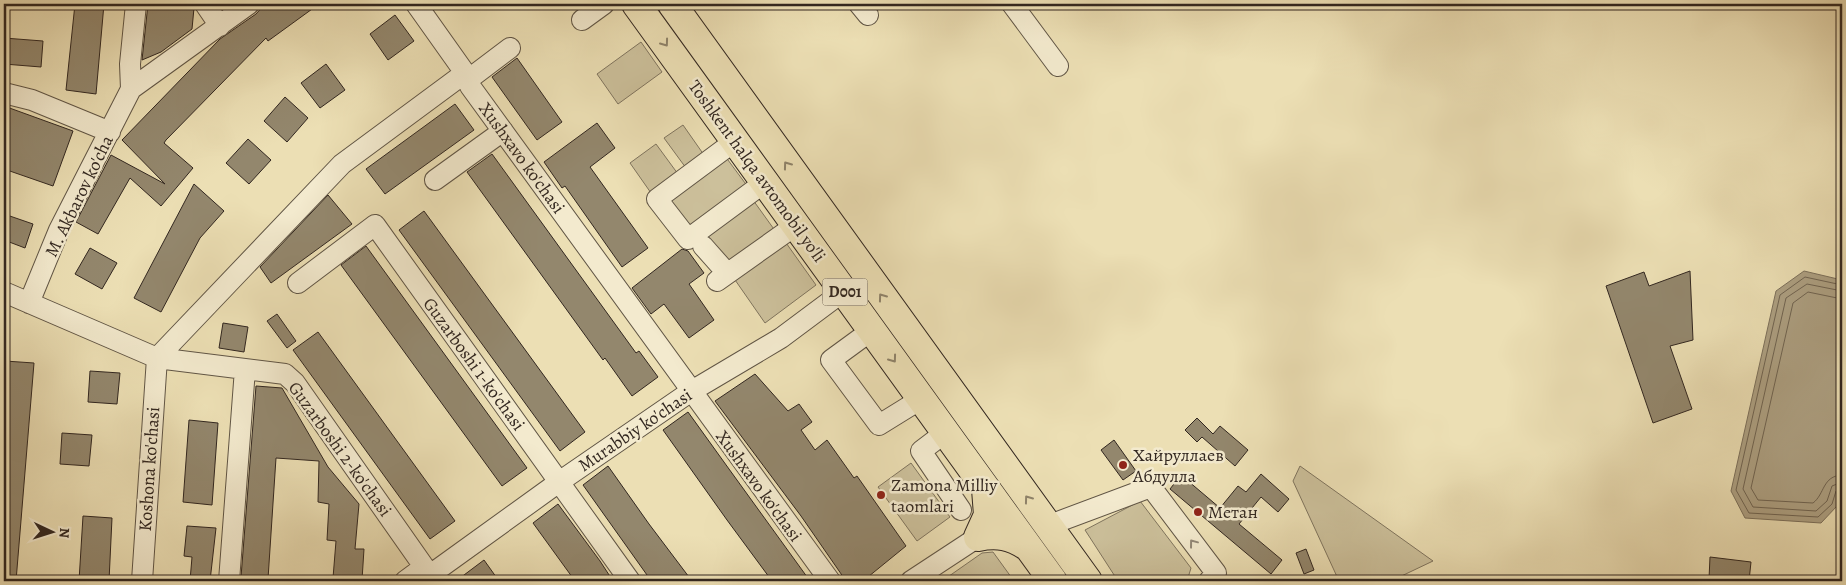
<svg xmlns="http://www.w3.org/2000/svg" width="1846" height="585" font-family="Alegreya,serif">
<rect width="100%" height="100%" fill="#ecdfb4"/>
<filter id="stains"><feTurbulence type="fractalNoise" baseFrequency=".004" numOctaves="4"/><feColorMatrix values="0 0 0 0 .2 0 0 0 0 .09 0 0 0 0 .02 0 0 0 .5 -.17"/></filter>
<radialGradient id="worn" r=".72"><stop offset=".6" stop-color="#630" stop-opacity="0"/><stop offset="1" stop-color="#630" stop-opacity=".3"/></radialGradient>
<path fill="#ccc09b" stroke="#7f745e" d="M650,4H660L828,239L821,244Z
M641,42L662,72L618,104L597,74Z
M683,125L704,155L686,168L664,138Z
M656,144L678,174L651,193L630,163Z
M725,156L748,187L689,232L666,202Z
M753,200L776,232L727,269L704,237Z
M784,240L816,285L765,323L733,277Z
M911,463L950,517L917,541L878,487Z
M1300,466L1433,561L1391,581H1339L1293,481Z
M1140,501L1191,568L1187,581H1118L1085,530Z
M993,552L1014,581H942L982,553Z"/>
<path fill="#ada082" stroke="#7c705b" d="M1804,271L1842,280V483L1837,506L1821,523L1745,518L1731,491L1776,291Z"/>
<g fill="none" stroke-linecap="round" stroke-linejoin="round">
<path stroke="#706451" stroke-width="1" d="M1842,285L1805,277L1780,295L1736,490L1749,513L1818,517L1832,504L1836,491L1842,489
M1842,291L1807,284L1786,298L1743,489L1753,507L1816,511L1827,501L1832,486L1842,482
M1842,299L1808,292L1793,303L1751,488L1758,500L1813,503C1825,494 1822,476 1842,475"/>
</g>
<path fill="#93876d" stroke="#322720" d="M75,4H104L96,94L66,90Z
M148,4H193L194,8L192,29L161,52L142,60Z
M265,4H319L268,41L266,38L166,140L164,143L193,168L161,206L130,178L98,234L76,222L111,155L165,184L122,140L220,39L256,14Z
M395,15L414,41L388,60L370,34Z
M4,38L43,41L41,67L4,64Z
M517,58L562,122L537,140L492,77Z
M326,64L345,90L320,108L301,83Z
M285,97L308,118L287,142L264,121Z
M455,104L474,130L385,194L366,169Z
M4,106L73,131L53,186L4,169Z
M597,123L615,148L590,167L648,248L622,267L565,186L562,188L544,162Z
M248,139L271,160L249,184L226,163Z
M492,154L636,353L639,351L658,377L632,396L605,358L603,360L467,172Z
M194,184L224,211L200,238L161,312L134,298Z
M328,195L352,224L271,283L260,267Z
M424,211L585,432L560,451L399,230Z
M4,214L33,224L25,248L4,240Z
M366,246L527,468L502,486L341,265Z
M90,248L117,263L102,289L75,274Z
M682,249L688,251L704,273L689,284L714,320L689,338L664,304L651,314L632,288Z
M1690,271L1693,340L1670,346L1692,409L1653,423L1606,286L1644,272L1649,286Z
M277,314L296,341L287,348L267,321Z
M223,323L248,327L244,352L219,348Z
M318,332L455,521L430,539L293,350Z
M5,361L34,363L16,581H4Z
M90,371L120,373L117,404L88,402Z
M755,374L788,411L799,404L812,422L801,430L815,450L827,440L854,478L857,476L906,546L863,581H846L801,516L715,401Z
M256,386L282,388L328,467L359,504L355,549H364L362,580L333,578L336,541L327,540L329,504L318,502L319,461L276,458L268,579L241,577Z
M688,412L729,469L810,581H772L727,520L663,430Z
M1197,418L1213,434L1220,426L1248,450L1235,466L1202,437L1197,442L1185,430Z
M189,420L218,423L212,505L183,502Z
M62,433L92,435L89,466L60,464Z
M1114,440L1136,471L1123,480L1101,450Z
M608,466L649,524L692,581H653L647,575L583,485Z
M1261,474L1289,499L1278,512L1261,497L1239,524L1282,560L1271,574L1170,489L1181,475L1220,508L1238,486L1246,492Z
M558,504L600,561L613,581H575L533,523Z
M83,516L112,518L109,581H79Z
M187,526L216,528L210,581H190L192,557L184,556Z
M1306,549L1314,570L1304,574L1296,553Z
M1710,557L1751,562L1749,581L1709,579Z
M484,560L499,581H456Z"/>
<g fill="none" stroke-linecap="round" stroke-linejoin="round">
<defs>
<path id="minor" d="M205,4L220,26
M416,4L465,73
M859,4L868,15
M1012,4L1058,66
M582,20L604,4
M469,79L510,48
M131,89L249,4
M4,93L32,100L110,132
M735,141L657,199L688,239L765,182
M435,180L503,131
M703,246L727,273
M717,281L796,225
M298,283L375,225L630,581
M4,292L157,358L285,374L295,383L434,581
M29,303L59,230L131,89L130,64L136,4
M872,330L831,360L879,425L921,399
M157,358L342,164L465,73L469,79L470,86L830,581
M946,432L921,451L961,510
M1047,526L1151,487L1216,573L1209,581
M430,575L559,482L690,392L781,338L844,291
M142,581L157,358
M229,581L245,369
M405,581L424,567
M911,581L978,537"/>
<path id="highway" d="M636,4L1053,581
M672,4L1088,581
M986,489L988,515L978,537C998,533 1011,536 1028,547"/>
</defs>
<use href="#minor" stroke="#605545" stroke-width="22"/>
<use href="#highway" stroke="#322720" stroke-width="30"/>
<use href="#minor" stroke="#f3eace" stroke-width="20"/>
<use href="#highway" stroke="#ecdfb4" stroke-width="28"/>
</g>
<defs><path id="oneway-chevron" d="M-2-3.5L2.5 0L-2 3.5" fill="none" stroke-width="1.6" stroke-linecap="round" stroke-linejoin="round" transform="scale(1.25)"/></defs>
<g stroke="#8f836a">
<use href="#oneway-chevron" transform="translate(665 43) rotate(54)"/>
<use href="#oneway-chevron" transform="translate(787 165) rotate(-126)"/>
<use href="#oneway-chevron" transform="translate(882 297) rotate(-126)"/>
<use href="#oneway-chevron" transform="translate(893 359) rotate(54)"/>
<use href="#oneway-chevron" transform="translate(1028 499) rotate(-126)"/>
</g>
<use stroke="#928877" href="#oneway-chevron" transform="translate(1193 543) rotate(-127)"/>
<g fill="#8f2418" stroke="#f3eace" stroke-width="2">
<circle cx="1123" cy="465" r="5"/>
<circle cx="881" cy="495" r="5"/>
<circle cx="1198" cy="512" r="5"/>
</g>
<g text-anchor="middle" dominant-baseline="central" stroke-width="5" stroke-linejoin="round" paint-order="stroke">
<rect fill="#f3eace" stroke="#6c6254" stroke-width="1" x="822.5" y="278.5" width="45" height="27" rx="4"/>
<g font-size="16" font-weight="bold" fill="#322720">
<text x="845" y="292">D001</text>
</g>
<g font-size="18" fill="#322720" stroke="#f3eace">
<text transform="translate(522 158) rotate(54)">Xushxavo ko'chasi</text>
<text transform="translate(757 171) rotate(54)">Toshkent halqa avtomobil yo'li</text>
<text transform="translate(79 196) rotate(-64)">M. Akbarov ko'cha</text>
<text transform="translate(474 364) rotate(54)">Guzarboshi 1-ko'chasi</text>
<text transform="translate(635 430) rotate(-34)">Murabbiy ko'chasi</text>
<text transform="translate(340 449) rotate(54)">Guzarboshi 2-ko'chasi</text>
<text transform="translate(149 469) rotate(-86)">Koshona ko'chasi</text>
<text transform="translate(759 486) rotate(54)">Xushxavo ko'chasi</text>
</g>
<g font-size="18" fill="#322720" stroke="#f3eace" text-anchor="start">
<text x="1133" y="455">Хайруллаев<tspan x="1133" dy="21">Абдулла</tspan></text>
<text x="891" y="485">Zamona Milliy<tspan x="891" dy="21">taomlari</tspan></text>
<text x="1208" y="512">Метан</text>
</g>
</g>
<rect width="1846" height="585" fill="none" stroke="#ecdfb4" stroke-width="20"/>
<rect x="5" y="5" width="1836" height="575" fill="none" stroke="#322720" stroke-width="2.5"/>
<rect x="10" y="10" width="1826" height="565" fill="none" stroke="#322720"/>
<g transform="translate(52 532) rotate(94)" stroke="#f3eace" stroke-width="4" paint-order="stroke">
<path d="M0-4L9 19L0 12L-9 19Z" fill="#322720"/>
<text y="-8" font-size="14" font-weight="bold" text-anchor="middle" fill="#322720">N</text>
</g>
<rect width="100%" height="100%" filter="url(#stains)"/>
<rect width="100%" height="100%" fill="url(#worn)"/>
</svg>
